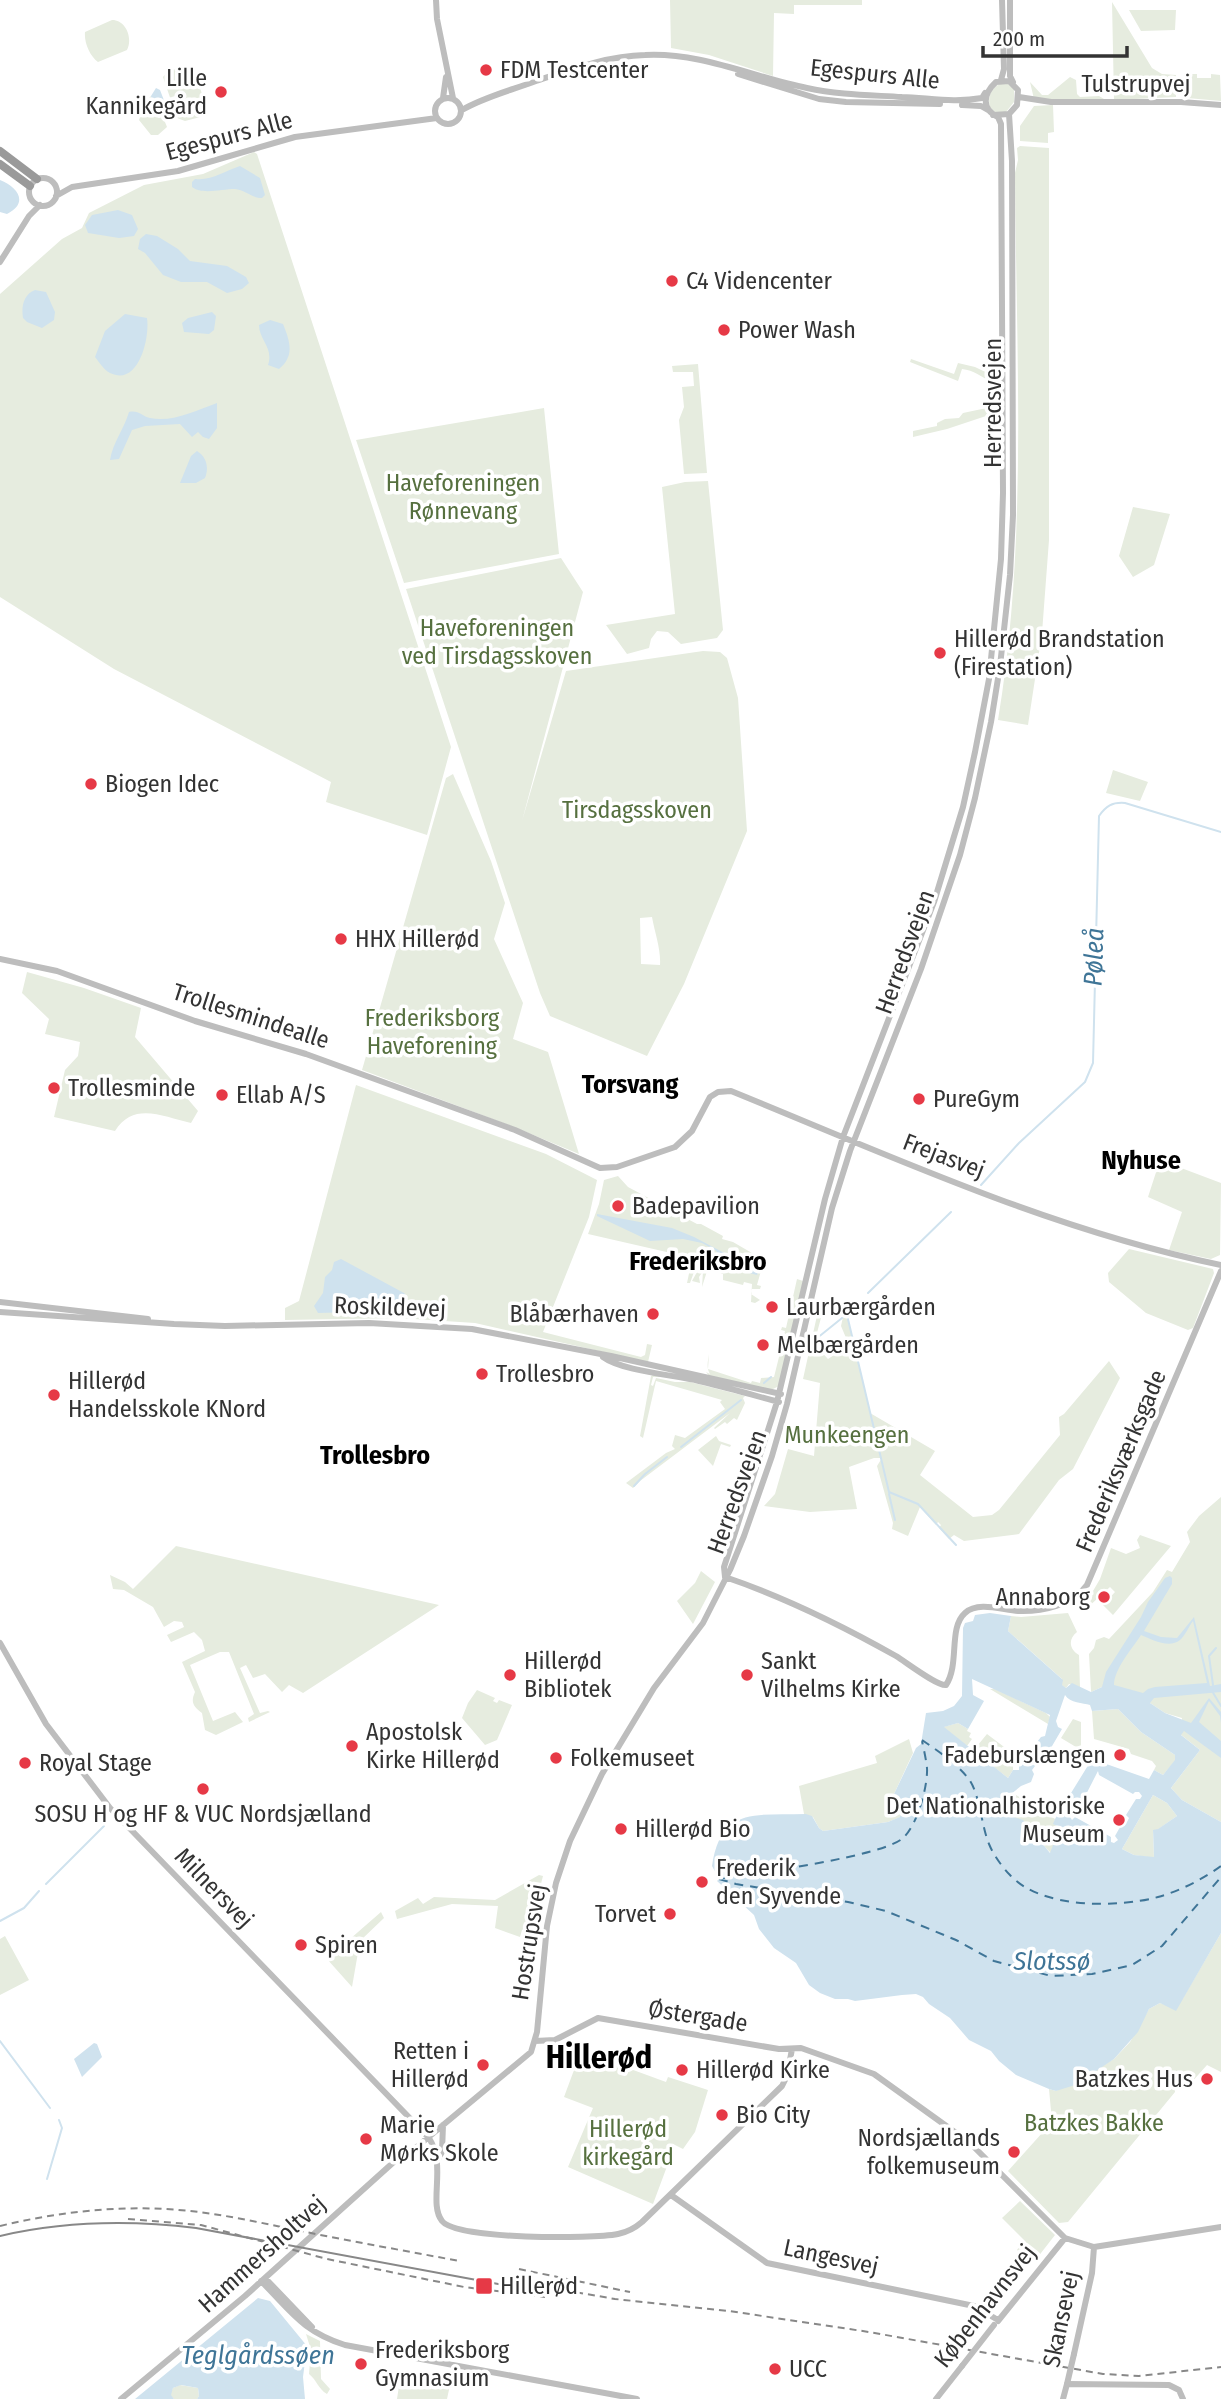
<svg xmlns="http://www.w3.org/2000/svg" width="1221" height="2399" font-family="'Fira Sans Condensed',sans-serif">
<rect width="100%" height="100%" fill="#fff"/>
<path fill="#e6ecdf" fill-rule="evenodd" d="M670,0H862V5H794V14L774,13L773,76L709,55L671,48Z
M1112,2L1152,68L1162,74L1176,75V97L1114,100Z
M1129,10H1176L1175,30L1141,31Z
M112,20C126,20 133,38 127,50L98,62C90,56 84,43 85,32Z
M192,65L208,111V115L185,121L177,118L163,77L168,71Z
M1188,74H1197V78H1211V74L1220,75L1221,101L1187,98Z
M1070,77L1076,80L1077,94L1080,97L1099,96L1104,99H1034L1030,82L1042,95H1048Z
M1002,83H1007L1014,89V102L1006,112H995L990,107C987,96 992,87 1002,83Z
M151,96L152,114L159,118L163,117L167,127L158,135H151L139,120L145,102Z
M1053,105L1054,132L1048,133V143L1020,141V126L1034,106Z
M1020,146L1049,148V540L1042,633L1028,725L998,720C1028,540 1016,355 1015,173L1018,160L1017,148Z
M254,152L257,154L451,747L427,835L326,802L331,782L114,669L0,597V294L62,239L82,228L89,213L144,185L203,174Z
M911,359L954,374L958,363L975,367L998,378V412L947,429L913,437V431L937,426V423L945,419L959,418L963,413L996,406L992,382C981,377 974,370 962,369L958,381L910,362Z
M698,364L707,473L684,474L679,420L684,407L682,387L694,386L693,372H673L672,366Z
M544,408L559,554L404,583L356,440Z
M708,481L723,630L717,638L681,644L668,632L657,631L651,639L649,648L627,654L606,625L675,614L662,487L685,482Z
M1133,507L1170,514L1154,565L1133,577L1119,556Z
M561,558L583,592L522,821L566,671L703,651L720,652L727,658L738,698L747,831L684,984L647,1056L550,1016L540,993L406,589ZM652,917C655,934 661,949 660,965L641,964L640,918Z
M1113,770L1148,782L1140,801L1106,793Z
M453,774L491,861L505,903L494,939L523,1003L513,1039L548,1052L579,1154L519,1129L362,1070L446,778Z
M27,972L84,988L141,1008L135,1037L198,1111L191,1123C163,1117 134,1101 115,1131L54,1117L65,1070L78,1056L80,1042L45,1034L49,1019L22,993Z
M356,1085L546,1154L597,1180L589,1217L543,1332L641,1357L645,1355L647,1344L652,1345L648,1362L475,1323L399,1318L285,1320V1308L299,1301Z
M1160,1160L1221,1183L1220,1255L1211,1259L1169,1250L1182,1212L1148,1197Z
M618,1176L628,1187L697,1224H701L723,1236L722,1239L733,1242L764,1260L757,1285L761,1286L760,1289H752L751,1294L760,1300L755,1303L751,1302L752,1284L744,1282L743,1285L723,1280V1274L708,1268L702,1287L703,1271L699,1277L700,1283L692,1281L697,1272H694L690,1283H687L691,1264L683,1262L684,1256L588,1234L599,1204L604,1180Z
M1129,1249L1213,1269L1214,1273L1193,1328L1188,1330L1146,1313L1109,1282L1108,1273Z
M797,1279L803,1281L779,1386L771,1390L709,1376L706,1372L710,1374C706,1368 708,1361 709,1354L708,1369L751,1383L752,1381L760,1383L761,1378L774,1377L783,1341L779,1338L783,1339L785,1331L781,1330L782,1327L786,1328Z
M845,1308L870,1413L935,1451L920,1475L973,1517L992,1515L999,1510L1060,1435L1059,1417L1064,1414L1109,1361L1120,1378L1073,1469L1059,1480L1019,1534L964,1541L954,1535L949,1539L939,1528L941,1525L938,1522L936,1525L920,1507L908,1536L892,1529L893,1523L877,1466L882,1458H874L849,1467L857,1509L810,1512L764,1506L775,1494L788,1449L814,1456L820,1383L803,1379L818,1311L822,1314L814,1344L828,1359L849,1345L841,1326Z
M654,1374L663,1377H653L651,1385L653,1386L656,1378L675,1382H690L745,1396L743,1398L745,1403L737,1420L734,1418L727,1424L725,1422L715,1429L714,1428L730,1413L640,1481L633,1488L626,1483L666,1453L675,1449L672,1446L675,1435L685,1438L725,1409L720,1402L722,1400L656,1381L643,1438L640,1436L651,1376Z
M716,1436L719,1441L731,1445L730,1447L721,1444L713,1466L698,1450Z
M1221,1497V1822L1182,1800L1171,1788L1200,1750L1180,1734L1182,1718L1165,1713L1150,1703L1102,1687L1091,1692L1089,1654L1094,1648L1096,1640L1104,1637L1109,1639L1153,1592L1167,1570L1172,1572L1190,1542L1187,1532L1199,1516Z
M1140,1535L1171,1546L1113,1615L1103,1605L1115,1592L1110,1587L1086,1609V1603L1100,1579L1111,1548L1126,1554L1140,1548L1137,1540Z
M176,1546L439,1605L303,1693L289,1685L282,1692L265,1674L253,1678L246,1665L240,1668L260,1713L268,1711L270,1712L249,1722L248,1718L254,1714L229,1652H220L190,1665L213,1721L235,1712L243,1722L216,1735L205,1730L202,1713C194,1707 190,1703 195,1692L182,1662L205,1651L202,1640L194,1632L171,1642L167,1635L184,1627L182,1622L174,1621L164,1627L153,1607L124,1590L113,1589L110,1575L125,1582L133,1589Z
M701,1571L715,1582L693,1624L677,1601L695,1583Z
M1068,1613L1077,1632C1068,1639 1069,1649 1079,1655L1080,1688L1069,1684L1066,1688L1061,1685L1062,1679L1008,1631L1011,1616L1021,1617Z
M990,1689H995L1046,1713L1050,1717L1048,1724Z
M477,1690L495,1698L493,1701L497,1703L499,1700L512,1705L497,1740L485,1745L462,1718L468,1703Z
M1118,1709L1141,1732L1175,1755L1176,1760L1163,1775L1154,1770L1156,1766L1152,1761L1131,1754L1129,1749L1094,1739L1092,1711Z
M1073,1719L1081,1722V1750L1061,1738Z
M958,1723L968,1729L967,1731L971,1733L969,1737L972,1739L967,1746L943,1727Z
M987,1734L1020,1759L1013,1766V1770L1008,1778L973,1751Z
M909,1739L913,1753L894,1794L901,1812V1817L888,1822L823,1831L819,1828L813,1817L804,1814L799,1786L877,1763L875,1756Z
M1011,1792L1055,1819L1054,1824L1059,1827V1830L1051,1853L1036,1838L1026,1824L995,1806Z
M1153,1795L1167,1803L1177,1816L1157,1830H1153L1154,1858L1134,1855L1122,1849Z
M539,1875L543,1876L529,1930H522L520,1937L495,1928L498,1906L452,1904L397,1919L395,1911L418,1898L423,1904L434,1897L495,1900Z
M381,1912L384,1918L360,1941L352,1987L327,1959Z
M1221,1933V2072L1207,2065L1190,2084L1182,2081L1175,2086V2092L1068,2222L1059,2223L1008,2171L1052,2122L1049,2089L1056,2091L1114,2059L1130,2042L1149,2009L1160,2003L1166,2005L1183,1998Z
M5,1936L29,1980L0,1995V1939Z
M595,2056L666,2082L668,2077L708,2090L695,2132L683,2149L675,2145L653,2204L568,2167L593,2108L564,2097L577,2062L590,2068Z
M1020,2201L1055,2235L1034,2262L1017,2250L1024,2240L1002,2218Z
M306,2334L320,2341L321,2379L330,2389L327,2394C318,2389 317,2380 309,2374L311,2350Z
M401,2373L405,2374L404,2380C419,2370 433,2372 445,2385H450L447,2399H397Z
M180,2385L198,2388L199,2396L197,2399H174L170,2395L173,2388Z"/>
<path fill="#cfe2ee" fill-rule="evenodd" d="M156,88L160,90L165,103L163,117H154L151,96Z
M240,166L260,178L265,195L262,198C252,198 245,190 235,189C222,189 202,195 192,187V182L195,179C212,181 224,171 240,166Z
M0,180C18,187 29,203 7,214L0,212Z
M118,210L132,215L138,229L134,236L119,238L88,233L85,225L92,215Z
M146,234L157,236L178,249L190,261L227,266L246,277L249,283L242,289L227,293L207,282H181L163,275L145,253L138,249L140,239Z
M35,290L46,292L55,312L54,320L42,328L27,322L23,318C21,306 24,294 35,290Z
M212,312L216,316L214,330L209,334L184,332L182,323L188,318Z
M125,314L147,318C150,337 139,387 110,373C104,370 99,362 95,357L105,331Z
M270,320L283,324C290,341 295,356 279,369L268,365C274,348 259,340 259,325Z
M217,403V428L209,439L203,437L198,432L192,437L180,424L145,426L132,430L119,459L110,460C113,442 124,429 129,412C139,410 141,416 150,418C172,423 197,410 217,403Z
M197,451C207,457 209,468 205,478L196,483H180L191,456Z
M597,1214L672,1228L694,1237L749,1266L758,1272L757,1275L734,1269L715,1250L702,1243L683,1239L650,1241L597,1216Z
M341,1259L404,1293L407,1296V1305L393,1311L318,1313L314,1306L323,1293L325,1277L332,1270L334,1262Z
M1170,1576L1172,1578V1584L1144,1631L1161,1637L1177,1638L1194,1617L1210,1686L1221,1684V1692L1154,1698L1150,1703L1165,1713L1191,1723L1209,1698L1221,1712V1723L1220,1716L1209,1701L1199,1722L1221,1741V1758L1184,1731L1181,1735L1200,1750L1171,1788L1182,1800L1221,1822V1933L1176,2011L1160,2003L1149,2009L1138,2032L1114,2059L1075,2085L1056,2091L1049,2089L1016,2075L999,2061L991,2051L969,2040L950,2018L929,2004L923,1997L916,1994L902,1995L855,2001L848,1999H835L820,1993L809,1985L796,1963L774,1948L759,1929L754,1915L717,1881L719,1879L712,1866C721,1805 758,1816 806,1814L812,1816L819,1828L823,1831L888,1822L900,1817L901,1812L894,1794L916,1748L921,1744L926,1713L943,1711L954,1706L962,1696L963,1628L965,1623L973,1621L975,1615L990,1613L1011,1616L1008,1631L1063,1680L1062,1685L1066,1688L1072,1683L1091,1692L1102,1687L1106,1672L1141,1617L1148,1602L1165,1578ZM1193,1621L1207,1683L1155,1687L1148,1689L1143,1693L1114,1685C1114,1669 1132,1649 1141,1635C1151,1639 1169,1649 1180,1640C1185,1636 1189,1626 1193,1621ZM972,1679L1050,1715L1045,1736L1041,1737L1019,1765V1770H1013L1008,1778L944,1727L958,1723L968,1729L984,1701L973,1695ZM1065,1695C1070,1703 1083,1703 1090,1705L1092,1711L1118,1709L1141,1732L1175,1755V1760L1163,1775L1154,1770L1149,1779L1092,1759L1055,1819L1053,1824L1059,1827V1830L1050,1853L1023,1820L1010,1816L996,1806L1021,1786L1031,1782L1034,1774L1032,1770L1038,1762L1041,1765L1062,1729L1058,1727L1056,1721ZM1098,1771L1099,1775L1133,1794L1135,1792H1139L1142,1796L1140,1799H1136L1126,1815L1129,1818L1127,1822L1124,1820L1115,1836L1118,1840L1114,1843L1111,1842V1837L1075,1817L1072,1820L1070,1817L1075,1816ZM1153,1795L1167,1803L1177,1816L1158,1829L1153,1830L1154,1857L1134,1855L1122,1849Z
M94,2043L97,2044L102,2057L82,2077L74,2059Z
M258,2298L270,2301L307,2346L303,2377L305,2399H197L199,2396L198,2388L181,2385L173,2388L171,2395L174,2399H135Z"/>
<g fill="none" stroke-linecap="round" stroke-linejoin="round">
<path stroke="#cfe2ee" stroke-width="2" d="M981,1185L1019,1143L1085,1082L1093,1063L1099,816C1106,806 1112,802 1125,803L1221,832
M868,1293L951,1212
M847,1315L889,1492L918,1504L956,1545
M811,1343L847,1314
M764,1383L771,1377
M681,1447L741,1400
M634,1486L645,1474L667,1457
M889,1494L895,1520
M1213,1685L1209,1656L1216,1648
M1212,1691L1221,1706
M46,1884L104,1826
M0,1921L24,1908L39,1891
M0,2041L50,2108
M47,2179L62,2128L59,2120"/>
<path stroke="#3f7597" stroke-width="2" stroke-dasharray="9 7" stroke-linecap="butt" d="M922,1740C938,1751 956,1763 968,1778C980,1793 981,1825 989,1844C993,1854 1002,1867 1010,1875C1041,1909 1117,1908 1158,1897C1180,1891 1203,1879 1221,1866
M719,1879L736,1884L848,1902L886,1911L956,1940L994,1961L1051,1976L1092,1974L1132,1965L1162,1946L1221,1877
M720,1879C754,1873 882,1857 903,1838C917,1826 928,1786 927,1768C926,1759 924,1750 922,1741"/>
<path stroke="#bdbdbd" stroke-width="6" d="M436,0L437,19L453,98
M1010,0V76L1013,82
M738,74L819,99L846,102L940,104
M1001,80L1004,69L1002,0
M1019,97L1051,102H1181L1221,105
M435 111a13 13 0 1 1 26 0a13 13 0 1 1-26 0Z
M443,98L446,77
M962,105L981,106L988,110
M462,110C484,97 512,90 536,81C572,69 607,56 645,55C700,52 753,77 807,88C839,95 870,95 902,97C930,98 954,103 982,98L985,93
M29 192a14 14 0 1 1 28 0a14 14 0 1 1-28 0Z
M56,196L72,187L178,171L295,137L437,118
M0,262L29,216L40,205
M0,959L57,971L195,1021L306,1054L515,1130L600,1168L617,1167L675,1147L692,1131L710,1097L718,1092L731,1091C891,1156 1051,1230 1221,1265
M0,1302L148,1319
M0,1312L174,1324L225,1326L369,1323L472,1329L611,1356L781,1394
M603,1357C622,1371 674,1375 699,1381C726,1387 752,1395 779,1402
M725,1577L724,1567L777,1402L825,1199L843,1137L934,902L963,807L975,752L989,679L1001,559L1003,493L1001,124L998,117C981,109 983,94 996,82L1009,81L1018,90L1017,105L1009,114L993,115
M725,1577C784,1597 841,1625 896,1656C906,1662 937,1686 946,1685C960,1664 948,1628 965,1613C978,1601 1002,1610 1018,1611C1042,1612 1073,1605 1087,1585L1221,1271
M0,1643L46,1724L110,1808L429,2138C447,2166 428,2203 442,2221C457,2240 592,2239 618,2234C628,2232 635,2228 642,2222L782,2086L787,2076L792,2049
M535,2041L555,2040L598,2018L779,2049L801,2048L874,2074L970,2143L1065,2238L1094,2247L1221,2227
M439,2158L442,2152L443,2125
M671,2195L767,2263L974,2306L998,2320
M265,2278L312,2327
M261,2281C292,2312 302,2331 345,2345L637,2399
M998,2321L1065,2238
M1074,2354L1092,2273L1094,2247
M121,2399L245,2296L396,2160L413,2150L531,2052L537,2032L547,1926L556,1883L570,1841L602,1774L654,1688L703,1623L730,1570L744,1536L772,1456L787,1404L832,1208L850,1151L921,969L960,855L975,798L991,722L1000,666L1010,575L1013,515L1012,161L1009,114
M936,2399L962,2366
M1063,2399L1067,2384L1169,2385L1179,2390L1183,2399"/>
<path stroke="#9a9a9a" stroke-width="8" d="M0,151L37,179
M0,164L30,186"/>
<path stroke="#888" stroke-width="2" d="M0,2236C65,2221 130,2220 196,2228L509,2286"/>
<path stroke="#888" stroke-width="2" stroke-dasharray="7 5" stroke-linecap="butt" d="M128,2219L201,2225L327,2259L464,2287L545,2297
M0,2226C54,2213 109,2206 164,2209C211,2211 256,2222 301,2231C354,2242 407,2251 459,2261
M519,2269L630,2292
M517,2282L615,2299L729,2311L869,2332L1103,2374L1139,2376L1221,2367"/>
<path stroke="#bdbdbd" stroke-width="6" d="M962,2366L994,2325
M1067,2384L1074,2354"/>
</g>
<g fill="#e63946" stroke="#fff" stroke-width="2.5">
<circle cx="486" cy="70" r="7"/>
<circle cx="221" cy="92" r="7"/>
<circle cx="672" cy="281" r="7"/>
<circle cx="724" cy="330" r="7"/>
<circle cx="940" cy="653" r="7"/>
<circle cx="91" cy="784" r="7"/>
<circle cx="341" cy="939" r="7"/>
<circle cx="54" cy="1088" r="7"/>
<circle cx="222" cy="1095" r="7"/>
<circle cx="919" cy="1099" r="7"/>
<circle cx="618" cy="1206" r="7"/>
<circle cx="772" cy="1307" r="7"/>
<circle cx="653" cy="1314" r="7"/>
<circle cx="763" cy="1345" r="7"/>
<circle cx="482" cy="1374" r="7"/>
<circle cx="54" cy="1395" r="7"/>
<circle cx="1104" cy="1597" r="7"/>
<circle cx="510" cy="1675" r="7"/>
<circle cx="747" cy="1675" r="7"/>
<circle cx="352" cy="1746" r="7"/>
<circle cx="1120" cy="1755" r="7"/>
<circle cx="556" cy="1758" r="7"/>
<circle cx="25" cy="1763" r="7"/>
<circle cx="203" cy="1789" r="7"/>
<circle cx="1119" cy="1820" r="7"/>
<circle cx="621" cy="1829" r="7"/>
<circle cx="702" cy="1882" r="7"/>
<circle cx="670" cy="1914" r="7"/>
<circle cx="301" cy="1945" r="7"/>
<circle cx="483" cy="2065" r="7"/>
<circle cx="682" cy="2070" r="7"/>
<circle cx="1207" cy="2079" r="7"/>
<circle cx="722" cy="2115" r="7"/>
<circle cx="366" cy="2139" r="7"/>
<circle cx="1014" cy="2152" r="7"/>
<rect x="475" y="2277" width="18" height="18" rx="3.5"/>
<circle cx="361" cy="2364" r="7"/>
<circle cx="775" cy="2369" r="7"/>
</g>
<g text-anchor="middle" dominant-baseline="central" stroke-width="7" stroke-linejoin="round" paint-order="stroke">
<g font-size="24" fill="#333" stroke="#fff" text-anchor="start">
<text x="500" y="70">FDM Testcenter</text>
<text x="207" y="78" text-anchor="end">Lille<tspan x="207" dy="28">Kannikegård</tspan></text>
<text x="686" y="281">C4 Videncenter</text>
<text x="738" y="330">Power Wash</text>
<text x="954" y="639">Hillerød Brandstation<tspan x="954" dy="28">(Firestation)</tspan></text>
<text x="105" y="784">Biogen Idec</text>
<text x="355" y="939">HHX Hillerød</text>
<text x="68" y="1088">Trollesminde</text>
<text x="236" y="1095">Ellab A/S</text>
<text x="933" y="1099">PureGym</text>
<text x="632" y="1206">Badepavilion</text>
<text x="786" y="1307">Laurbærgården</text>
<text x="639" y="1314" text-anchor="end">Blåbærhaven</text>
<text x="777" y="1345">Melbærgården</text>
<text x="496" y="1374">Trollesbro</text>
<text x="68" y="1381">Hillerød<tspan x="68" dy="28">Handelsskole KNord</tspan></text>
<text x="1090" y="1597" text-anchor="end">Annaborg</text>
<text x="524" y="1661">Hillerød<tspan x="524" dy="28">Bibliotek</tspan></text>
<text x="761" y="1661">Sankt<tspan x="761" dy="28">Vilhelms Kirke</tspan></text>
<text x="366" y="1732">Apostolsk<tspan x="366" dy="28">Kirke Hillerød</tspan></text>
<text x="1106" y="1755" text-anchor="end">Fadeburslængen</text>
<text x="570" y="1758">Folkemuseet</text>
<text x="39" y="1763">Royal Stage</text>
<text x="1105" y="1806" text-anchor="end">Det Nationalhistoriske<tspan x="1105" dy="28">Museum</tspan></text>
<text x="203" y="1814" text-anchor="middle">SOSU H og HF &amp; VUC Nordsjælland</text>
<text x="635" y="1829">Hillerød Bio</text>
<text x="716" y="1868">Frederik<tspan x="716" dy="28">den Syvende</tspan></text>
<text x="656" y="1914" text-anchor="end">Torvet</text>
<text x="315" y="1945">Spiren</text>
<text x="469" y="2051" text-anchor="end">Retten i<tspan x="469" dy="28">Hillerød</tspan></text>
<text x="696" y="2070">Hillerød Kirke</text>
<text x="1193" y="2079" text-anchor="end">Batzkes Hus</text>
<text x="736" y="2115">Bio City</text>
<text x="380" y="2125">Marie<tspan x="380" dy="28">Mørks Skole</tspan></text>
<text x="1000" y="2138" text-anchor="end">Nordsjællands<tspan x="1000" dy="28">folkemuseum</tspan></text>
<text x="500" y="2286">Hillerød</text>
<text x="375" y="2350">Frederiksborg<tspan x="375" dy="28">Gymnasium</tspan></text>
<text x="789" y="2369">UCC</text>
</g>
<g font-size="24" fill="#333" stroke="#fff">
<text transform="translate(875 74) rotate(6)">Egespurs Alle</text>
<text x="1136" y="84">Tulstrupvej</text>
<text transform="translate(229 136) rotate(-15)">Egespurs Alle</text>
<text transform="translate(993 403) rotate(-90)">Herredsvejen</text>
<text transform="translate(905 952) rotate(-70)">Herredsvejen</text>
<text transform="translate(251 1016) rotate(18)">Trollesmindealle</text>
<text transform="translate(944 1156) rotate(21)">Frejasvej</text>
<text transform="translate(390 1307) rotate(2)">Roskildevej</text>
<text transform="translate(1121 1461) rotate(-67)">Frederiksværksgade</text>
<text transform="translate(737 1492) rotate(-70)">Herredsvejen</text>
<text transform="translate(214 1888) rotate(46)">Milnersvej</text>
<text transform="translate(529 1942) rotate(-81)">Hostrupsvej</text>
<text transform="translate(698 2016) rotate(9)">Østergade</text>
<text transform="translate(262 2254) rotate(-42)">Hammersholtvej</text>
<text transform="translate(831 2257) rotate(12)">Langesvej</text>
<text transform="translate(985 2306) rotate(-52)">Københavnsvej</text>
<text transform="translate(1061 2319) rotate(-78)">Skansevej</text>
</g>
<g font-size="24" fill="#56703f" stroke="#fff">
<text x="463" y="483">Haveforeningen<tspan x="463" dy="28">Rønnevang</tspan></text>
<text x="497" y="628">Haveforeningen<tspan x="497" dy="28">ved Tirsdagsskoven</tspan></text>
<text x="637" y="810">Tirsdagsskoven</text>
<text x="432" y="1018">Frederiksborg<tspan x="432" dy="28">Haveforening</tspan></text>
<text x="847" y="1435">Munkeengen</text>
<text x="1094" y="2123">Batzkes Bakke</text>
<text x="628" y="2129">Hillerød<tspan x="628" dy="28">kirkegård</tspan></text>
</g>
<g font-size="26" font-style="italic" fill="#3f7597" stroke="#fff">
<text transform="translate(1094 957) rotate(-88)">Pøleå</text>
<text x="1052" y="1961">Slotssø</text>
<text x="258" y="2355">Teglgårdssøen</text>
</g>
<g font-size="26" font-weight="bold" fill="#000" stroke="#fff">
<text x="630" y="1084">Torsvang</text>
<text x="1141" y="1160">Nyhuse</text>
<text x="698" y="1261">Frederiksbro</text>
<text x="375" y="1455">Trollesbro</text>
</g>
<g font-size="32" font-weight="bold" fill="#000" stroke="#fff">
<text x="599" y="2057">Hillerød</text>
</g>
</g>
<path d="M983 46v10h144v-10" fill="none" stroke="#333333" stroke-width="3.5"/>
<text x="993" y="46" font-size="21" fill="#333333" stroke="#ffffff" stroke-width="5" paint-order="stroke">200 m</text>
</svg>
